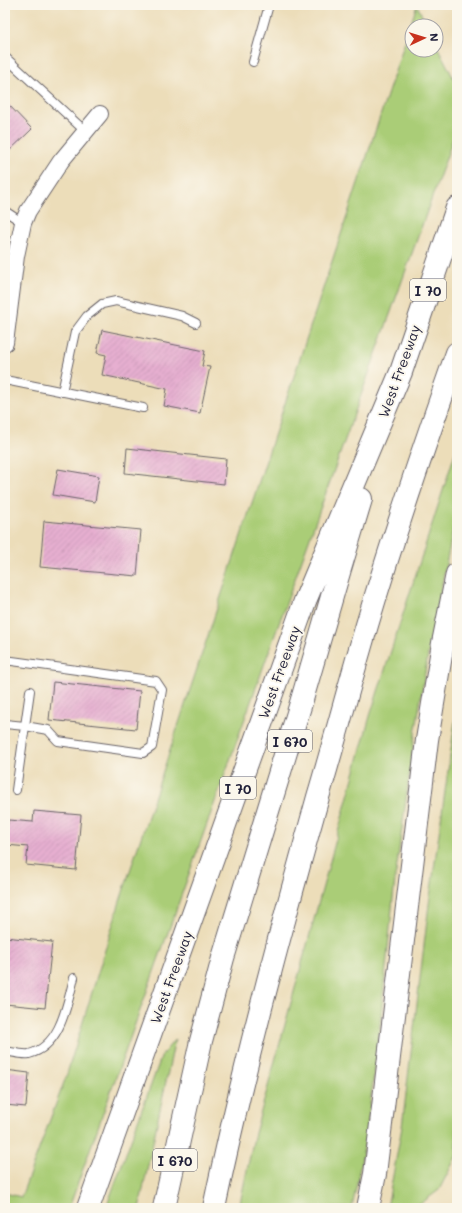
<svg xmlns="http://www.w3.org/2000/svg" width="462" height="1213" font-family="Mali,sans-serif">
<defs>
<pattern id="building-hatch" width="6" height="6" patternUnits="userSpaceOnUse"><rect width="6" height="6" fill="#e6afd0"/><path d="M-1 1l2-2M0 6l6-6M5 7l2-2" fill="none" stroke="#c596b4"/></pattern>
</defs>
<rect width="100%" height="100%" fill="#fbf7ec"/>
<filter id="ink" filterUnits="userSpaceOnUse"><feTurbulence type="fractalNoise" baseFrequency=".025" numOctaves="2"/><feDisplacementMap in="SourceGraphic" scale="8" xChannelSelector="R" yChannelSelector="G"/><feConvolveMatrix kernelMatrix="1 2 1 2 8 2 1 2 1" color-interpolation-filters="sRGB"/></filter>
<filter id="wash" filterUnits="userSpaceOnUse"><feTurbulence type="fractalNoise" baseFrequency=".012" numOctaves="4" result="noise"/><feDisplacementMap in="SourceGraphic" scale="16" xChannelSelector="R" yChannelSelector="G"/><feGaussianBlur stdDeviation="0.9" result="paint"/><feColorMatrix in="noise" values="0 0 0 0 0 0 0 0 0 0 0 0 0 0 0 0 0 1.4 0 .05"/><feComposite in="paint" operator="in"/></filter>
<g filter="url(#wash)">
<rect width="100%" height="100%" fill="#ecddb9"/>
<path fill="#aacd77" stroke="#667859" d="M417,5L427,26H412V50H436V44L457,85V128L69,1208H5V1193L21,1197L66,1077L121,898Z
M457,447V510L429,648L415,734L395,879L378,1045L365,1142L352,1208H239L254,1137L370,716Z
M457,707V1155L439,1190L415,1208H387L402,1127L429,904Z
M175,1039L139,1208H106L162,1055Z"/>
<g id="blocks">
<path fill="url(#building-hatch)" d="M5,101L32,129L5,155Z
M102,330L205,351L202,366L210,367L200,413L164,406L167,389L102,375L106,355L97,353Z
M127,448L226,459L224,484L125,473Z
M58,469L99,476L95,502L53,495Z
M44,521L141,530L137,576L40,567Z
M53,682L140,691L136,729L49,720Z
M34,811L81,815L76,870L26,865L28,847L6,845L8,820L33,822Z
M5,937L52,942L45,1008L5,1004Z
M5,1070L29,1073L26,1107L5,1105Z"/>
</g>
</g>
<g filter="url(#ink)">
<use href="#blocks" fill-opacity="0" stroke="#696367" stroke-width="1"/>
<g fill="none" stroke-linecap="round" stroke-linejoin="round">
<defs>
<path id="lane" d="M5,57L85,131
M253,62L269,5
M5,211L23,223
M5,380L143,408
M62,392L75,332L87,316L102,304L116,301L182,316L196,323
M5,660L156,681L162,690L152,747L143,753L58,741L48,730L25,726L30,691
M5,724L25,726L16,790
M5,1051C12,1052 22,1055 29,1054C61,1046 67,1004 74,978"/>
<path id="street" d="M5,343L16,256L23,223L28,211L61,161L100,114"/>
<path id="highway" d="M88,1208L305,601L401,372L457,208
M164,1208L201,1041L223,958L301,703L340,569L361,499
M214,1208C243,1069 280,933 318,797C335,740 350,682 367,625C394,534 425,443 457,353
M368,1208L375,1174L427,740L443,643L457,574"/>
</defs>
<use href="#lane" stroke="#696367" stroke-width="10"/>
<use href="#street" stroke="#696367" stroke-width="18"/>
<use href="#highway" stroke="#696367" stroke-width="24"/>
<use href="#lane" stroke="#fff" stroke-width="8"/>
<use href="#street" stroke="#fff" stroke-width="16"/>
<use href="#highway" stroke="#fff" stroke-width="22"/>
</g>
</g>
<g text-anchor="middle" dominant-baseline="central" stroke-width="4" stroke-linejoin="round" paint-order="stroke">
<g fill="#fbf7ec" stroke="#636270" stroke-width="1">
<rect x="410" y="279" width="36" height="22" rx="3"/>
<rect x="268" y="730" width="44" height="22" rx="3"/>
<rect x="220" y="777" width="36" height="22" rx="3"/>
<rect x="153" y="1149" width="44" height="22" rx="3"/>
</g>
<g font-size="13" font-weight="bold" fill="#22223b">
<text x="428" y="290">I 70</text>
<text x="290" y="741">I 670</text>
<text x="238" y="788">I 70</text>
<text x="175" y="1160">I 670</text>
</g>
<g font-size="14" fill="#22223b" stroke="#fbf7ec">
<text transform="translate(399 371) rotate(-70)">West Freeway</text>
<text transform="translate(279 672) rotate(-70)">West Freeway</text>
<text transform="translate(171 977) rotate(-70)">West Freeway</text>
</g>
</g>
<rect width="462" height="1213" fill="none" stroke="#fbf7ec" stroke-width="20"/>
<g transform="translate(424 38) rotate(86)"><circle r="19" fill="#fbf7ec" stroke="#a4a2a5"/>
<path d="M0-3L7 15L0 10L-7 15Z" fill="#c8321e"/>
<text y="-6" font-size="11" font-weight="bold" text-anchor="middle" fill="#22223b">N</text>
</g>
</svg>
